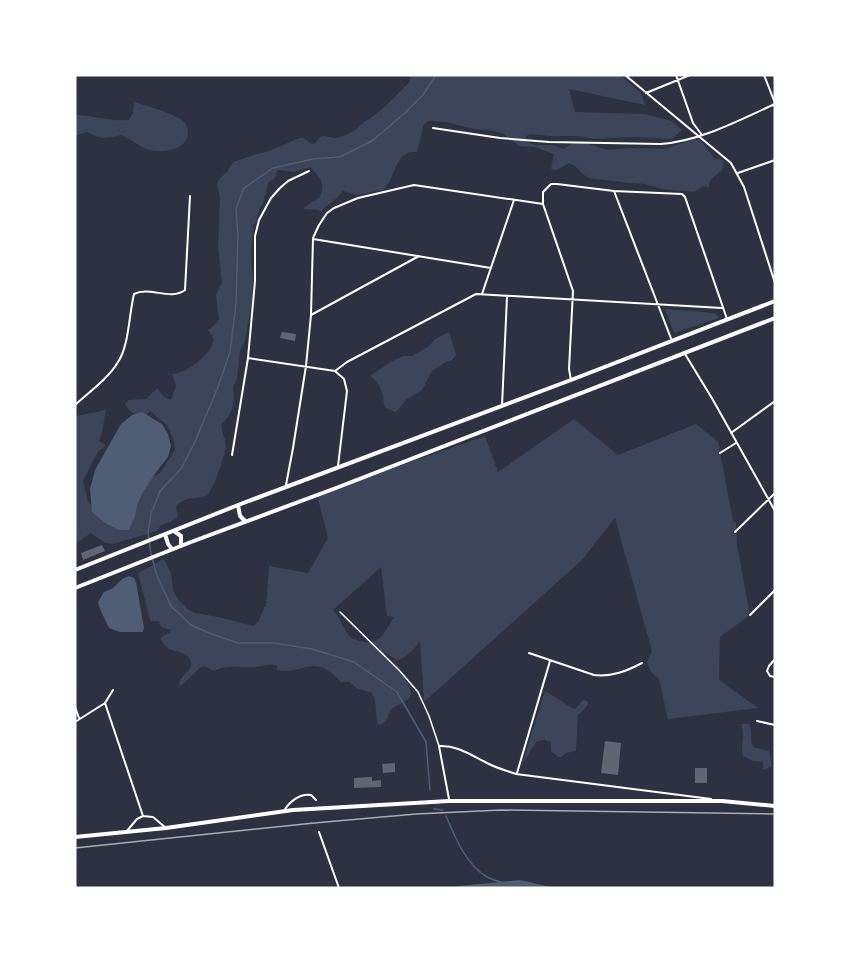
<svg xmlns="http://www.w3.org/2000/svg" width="850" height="963" font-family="Signika,sans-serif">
<rect width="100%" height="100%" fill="#2d3142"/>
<path fill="#3c4559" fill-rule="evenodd" d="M400,75H620L641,93L645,105L569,89L575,112L645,114L672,121L682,130L672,139L631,137L595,139L578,136H549L531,134L526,136L525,141L535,145H552L564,149L574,142L586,143L608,150L631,148L665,149L695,139L703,143L714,158L723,160C727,176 709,173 709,187L703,186L694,192L662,189L645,184L630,183L588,178C579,172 580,168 569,163L557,170L551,169L554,154L535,147L519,146L504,134L489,130L473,129L446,122L429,121L424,124L417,152C394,150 397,177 383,190L357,195L343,191C336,200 328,204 320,212L319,210L303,209L310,203L319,198C326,184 321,178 310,167L294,172L278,170L274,179L268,183L263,203L259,210L256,222L253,226L251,254L253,279L252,299L245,341L240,351L237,379L233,388C236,399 232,417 222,423C220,431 226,438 226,446C225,455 213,491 207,495C196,501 187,494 176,507L178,515L177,518L170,522L161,525L157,531L113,544L105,543L91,533L78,542H75V416L98,412L106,409L102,433L99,441L105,444V446L97,453L83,481L88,501L94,510L160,473L175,450L173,438L167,425L150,411L144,418C136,414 128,412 125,404L128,400L146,399L157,388L164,397L171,400L176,386L172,374C185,374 209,356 213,343C215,338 211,334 208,330L217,323L219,319L216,295L222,282L218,246L220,198L217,184L219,179L227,172L233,162L257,154L269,151L299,138H304C317,151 315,139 322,136C326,135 331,139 336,138C341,137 349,134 353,131C357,129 360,125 364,122C382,112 395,96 410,82V77Z
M134,102C147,106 178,114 186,124C187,126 188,131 188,133C188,150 163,153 150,150C141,148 131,139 121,135C106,139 102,140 87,132L75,136V115C94,115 110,122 129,120L133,113Z
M665,309L715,313L719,318L674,333Z
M449,332L456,355L452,360L444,363L432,371L422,390L406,400L398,410L395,412L386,408L384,405L383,395L378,383L370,376L392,361L403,356H412L429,346L435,339Z
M574,419L618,455L696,424L718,442L733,521L736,522L737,545L750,615L720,637L719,680L758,708L668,719L659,679L651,672L647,662L652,651L615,518L582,560L424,702L420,641C415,649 407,657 397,660L382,650C387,660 417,684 410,697C406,703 395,705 391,710C386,717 390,720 380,725L378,724C374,712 378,703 372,693L356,688L350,682H341C312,651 306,676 276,670L278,666C269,662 263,667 254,667C239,668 228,664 214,671C208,669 207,664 200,668L181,686L179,684C180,676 191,672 191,664C191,652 176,652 169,649C165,647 162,641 160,638L170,632L171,630L161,627L159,621H151L150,620L138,573L164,559L171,573L173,590L179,601L189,610L195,613L218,617L253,626C260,622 262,614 264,607H266L269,566L308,573L328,538L317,495L485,436L498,472ZM381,567L387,616L394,617C386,629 381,645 364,642C357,641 352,639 348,634C342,626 340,617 333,610Z
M545,691L574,709C579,707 580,701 585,700L588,702L587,706L578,715L576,751L566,753L561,757H558L551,751V742L544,740L536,742L522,765Z
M741,724H749C754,734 749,738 753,747L769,751L772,766L763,770V762L753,761L743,756C740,745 745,734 741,724Z"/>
<path fill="#4f5d75" d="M142,412L162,424L168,434L171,446L168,457L157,471L143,492L137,505L135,516L129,530H119L105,523L92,512L90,489L95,470L121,424L132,415Z
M129,576L134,578L136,582L144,628L143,632H120L109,628L100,609L98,602L104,592L113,588L122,579Z
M520,880L555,888H455L458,886Z"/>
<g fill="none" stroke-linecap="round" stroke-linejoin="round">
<path stroke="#4f5d75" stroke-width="1.5" d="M430,790L426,742L397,692L354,662L312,649L274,643H238L209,633L191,625L171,606L157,576L151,554L148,533L151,514L160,491L181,469L194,444L218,387L230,352L236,304L238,236L236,209L244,188L273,168L313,159L340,157L372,141L405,113L423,95L436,75
M434,809L443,810
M446,816C455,837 466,865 487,877C491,879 496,881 501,882"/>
</g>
<path fill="#626471" d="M282,332L296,334L295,341L280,338Z
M102,545L105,551L83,560L81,553Z
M605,741L621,743L618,775L601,773Z
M395,763V772L383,773L382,764Z
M695,768H707V783H695Z
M372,777V781L381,780V787L354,788V778Z"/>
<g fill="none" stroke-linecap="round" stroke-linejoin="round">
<path stroke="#fff" stroke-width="1.5" d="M340,612L399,670L418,692L429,716L439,746"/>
<path stroke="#fff" stroke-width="2" d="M625,75L731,163L744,187L775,283
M676,75L693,123L702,135
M764,75L775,103
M646,93L690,75
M433,128L500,138L549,142L661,144C701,141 739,120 775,104
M738,173L775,160
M614,191L672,341
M313,239L491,268
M482,294L514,200
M311,315L419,256
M685,354L713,400L775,511
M248,358L335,371L347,362L476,294L722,308
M335,371L344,379L347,391L338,466
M571,380L569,369L573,291L543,204V192L551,184H557L614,191L682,194L685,197L727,319
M75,405C89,392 108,379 118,362C129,346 129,314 134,294C150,286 170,301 185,290L190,196
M502,406L507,297
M731,433L775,401
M720,453L736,443
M232,455L248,358L255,281V236L259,220L271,198L280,188L288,181L309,171
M286,485L293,448L306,366L311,315L313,238L319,225L327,213L334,208L358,198L414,185L543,204
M735,532L775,493
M750,615L775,590
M529,653L594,675C612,677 627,671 642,663
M775,659L769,666L767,671L770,676L775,677
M105,703L143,816
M75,707L79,718
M757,721L775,725
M75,722L105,703L113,690
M517,773L550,661
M449,799L439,746C458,745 472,756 489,764C497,768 507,771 516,774L711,799
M284,811C289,802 300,793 311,795L316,800
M126,832L137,819L143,816L153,817L166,828
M319,832L339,888"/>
<path stroke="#fff" stroke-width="4" d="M238,505L240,516L245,521
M174,531L181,536V545
M165,534L168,544L172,549
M75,570L238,505L571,380L775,301
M75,588L191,542L336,488L775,318"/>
<path stroke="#fff" stroke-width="4" d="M75,837L166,828L293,810L449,801H722L775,806"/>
<path stroke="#abadb3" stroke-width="1.5" d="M75,848L314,823L416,814L501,810L775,814"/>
</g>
<rect width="850" height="963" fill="none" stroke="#ffffff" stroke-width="153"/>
</svg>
